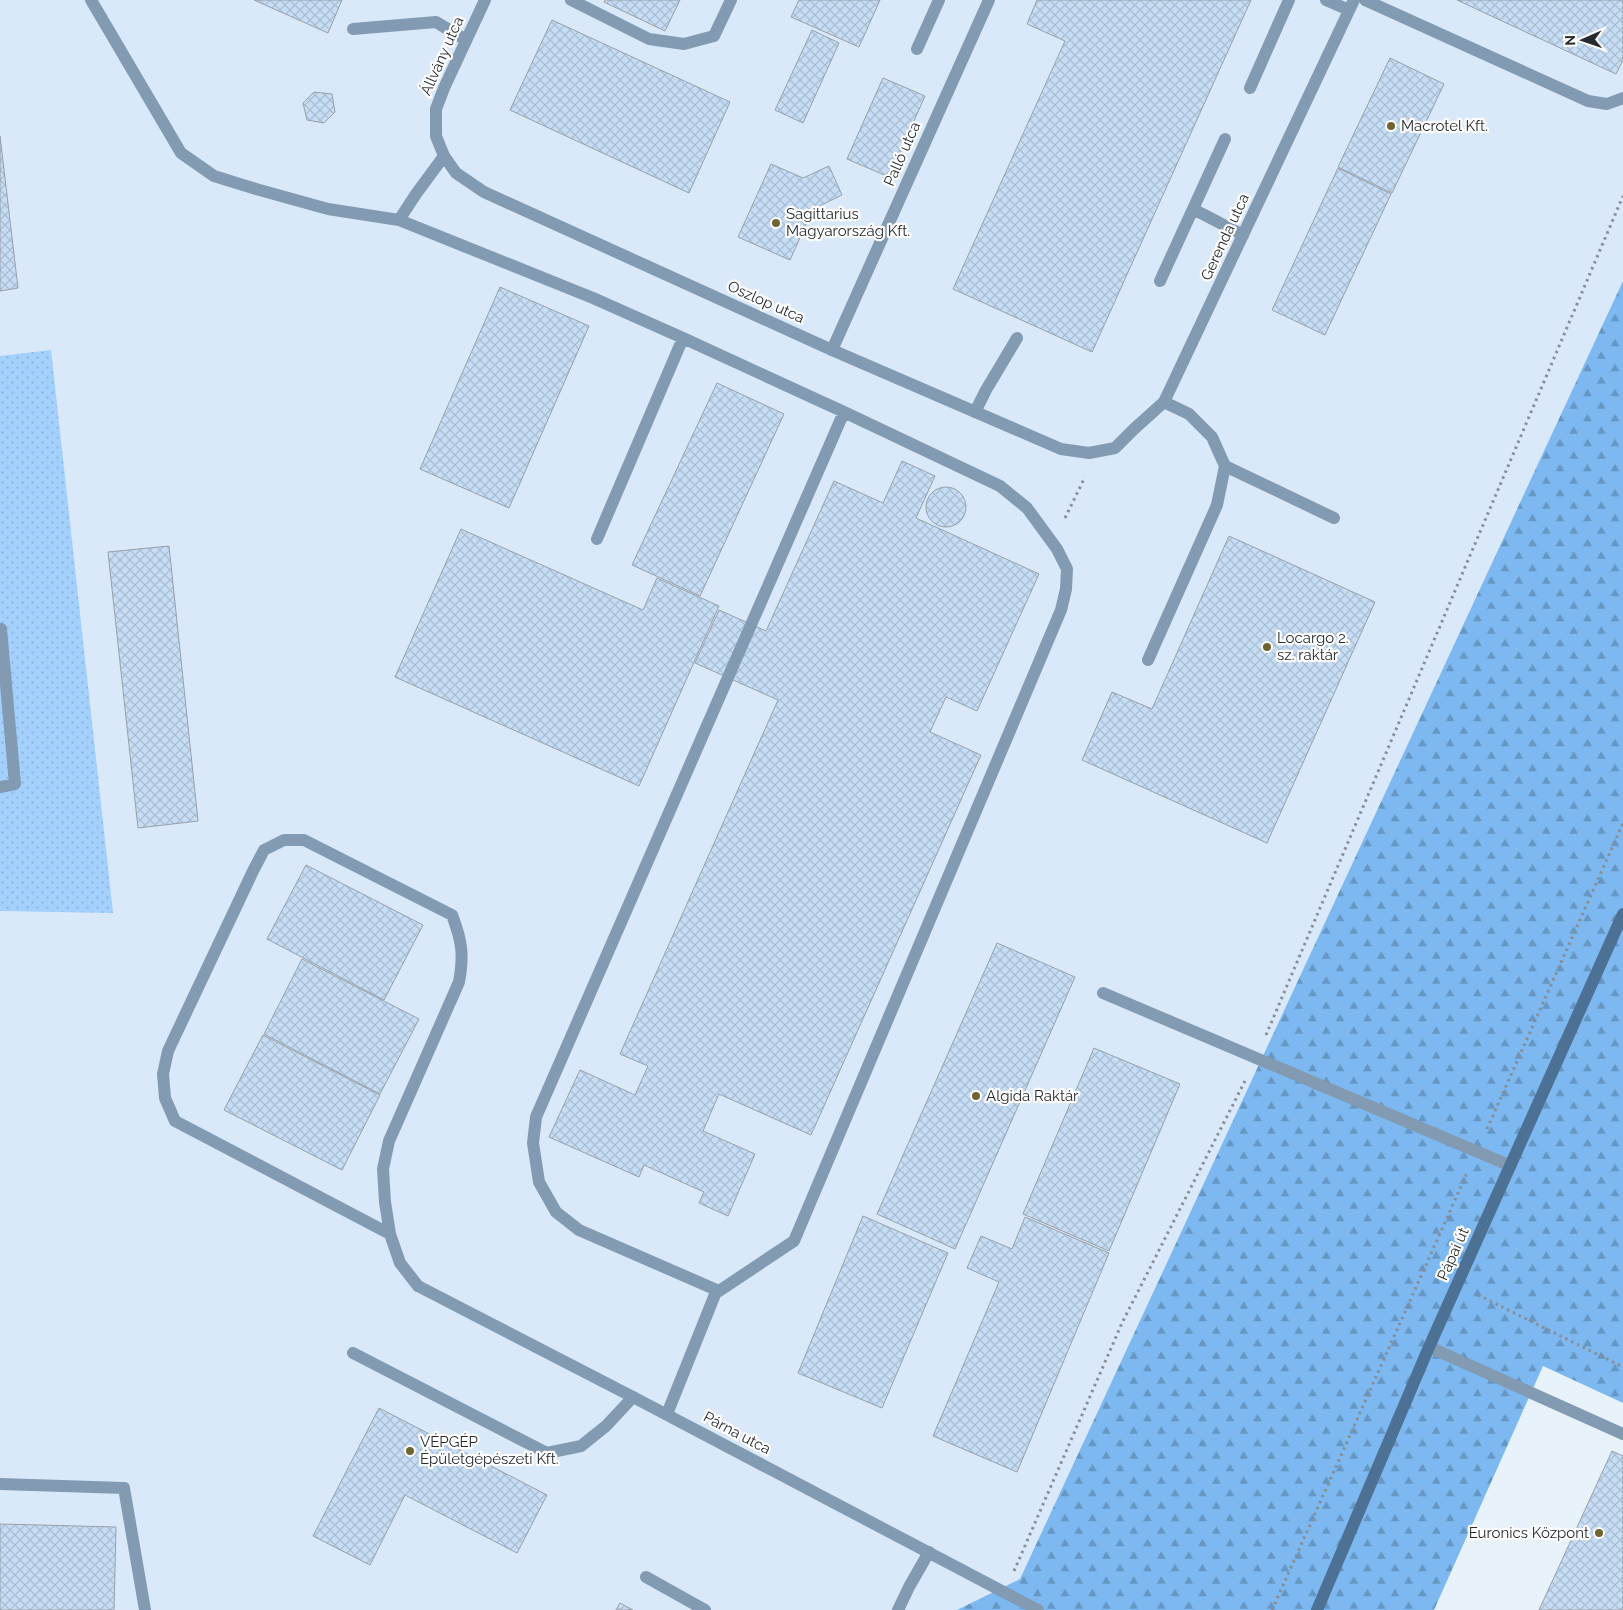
<svg xmlns="http://www.w3.org/2000/svg" width="1623" height="1610" font-family="Raleway,sans-serif">
<defs>
<pattern id="grass-dots" width="8" height="8" patternUnits="userSpaceOnUse" patternTransform="scale(1.25)"><rect width="8" height="8" fill="#a3d0fc"/><path d="M2 2h.1M6 6h.1" fill="none" stroke="#8cb3d8" stroke-width="1.8" stroke-linecap="round"/></pattern>
<pattern id="forest-firs" width="22" height="20" patternUnits="userSpaceOnUse" patternTransform="scale(1.25)"><rect width="22" height="20" fill="#7db8f0"/><path d="M5 1l3.5 6h-7zM16 11l3.5 6h-7z" fill="#6696c3"/></pattern>
<pattern id="building-cross-hatch" width="8" height="8" patternUnits="userSpaceOnUse" patternTransform="scale(1.25)"><rect width="8" height="8" fill="#c6ddf5"/><path d="M0 0l8 8M0 8l8-8" fill="none" stroke="#aabed2"/></pattern>
</defs>
<rect width="100%" height="100%" fill="#e8f2fb"/>
<path fill="#dae9f9" d="M0,0H1623V281L1020,1579L957,1610H0Z"/>
<path fill="url(#grass-dots)" d="M51,350L113,913L0,911V356Z"/>
<path fill="url(#forest-firs)" d="M1623,281V1403L1543,1366L1434,1610H957L1020,1579Z"/>
<path fill="url(#building-cross-hatch)" stroke="#97a0a9" d="M254,0H342L328,33Z
M605,0H680L665,31L604,2Z
M799,0H880L859,47L791,17Z
M1037,0H1251L1092,352L953,289L1065,41L1027,24Z
M1457,0H1623V60L1616,74Z
M552,20L730,102L689,193L510,110Z
M812,30L839,43L803,123L775,110Z
M1390,58L1444,84L1392,193L1338,167Z
M883,78L925,96L889,177L847,159Z
M314,92L332,94L335,112L324,123L307,120L303,103Z
M0,136L18,288L0,291Z
M771,164L803,178L829,166L842,195L813,209L790,260L738,237Z
M1338,168L1391,194L1325,335L1272,310Z
M500,287L589,326L509,508L420,469Z
M717,383L784,414L700,596L632,565Z
M902,461L935,476L916,518L1039,574L977,711L946,697L930,732L981,755L811,1135L719,1094L703,1131L755,1154L728,1216L699,1203L704,1192L644,1165L639,1177L549,1137L580,1070L635,1095L648,1066L620,1054L778,700L695,663L719,610L766,631L834,481L883,503Z
M926 507a20 20 0 1 1 40 0a20 20 0 1 1-40 0Z
M461,529L643,610L657,578L719,606L639,786L395,677Z
M1229,536L1375,602L1267,843L1082,760L1112,692L1152,709Z
M169,546L198,821L138,828L108,552Z
M306,865L423,925L384,1000L267,939Z
M997,943L1075,977L955,1249L877,1214Z
M302,959L419,1019L380,1094L264,1034Z
M263,1035L380,1095L342,1170L224,1110Z
M1094,1048L1180,1084L1109,1251L1023,1214Z
M863,1216L948,1253L882,1408L798,1373Z
M1025,1217L1109,1253L1017,1472L933,1436L999,1282L967,1268L981,1236L1012,1249Z
M379,1408L547,1495L517,1553L405,1495L370,1565L313,1536Z
M1612,1451L1623,1456V1610H1539Z
M0,1524L116,1527L114,1610H0Z
M620,1603L633,1610H616Z"/>
<g fill="none" stroke-linecap="round" stroke-linejoin="round">
<path stroke="#878e95" stroke-width="3" stroke-dasharray="2.5 4" stroke-linecap="butt" d="M1065,518L1085,477
M1266,1035L1623,196
M1487,1129L1623,823
M1478,1295L1623,1367
M1014,1571L1122,1323L1246,1079
M1272,1610L1467,1173"/>
<path stroke="#829bb3" stroke-width="12" d="M91,0L181,153L214,176L256,189L328,209L399,220L416,194L444,156
M571,0L649,39L684,44L714,36L731,0
M1326,0L1349,10
M1365,0L1588,101L1607,104L1623,98
M353,29L436,22L466,40
M917,49L939,0
M1250,88L1289,0
M1193,209L1243,235
M399,220L593,298L683,338
M1160,281L1225,139
M832,350L989,0
M975,412L986,390L1017,338
M1225,466L1334,518
M597,539L683,338L844,412
M1148,660L1217,505L1225,466L1212,437L1189,414L1164,402
M0,787L15,784L1,629
M1103,993L1511,1166
M390,1234L175,1121L165,1098L163,1074L168,1051L253,871L264,850L284,840H304L452,915C462,941 464,955 459,982L389,1141L383,1169L385,1202L390,1234L400,1263L418,1286
M1429,1347L1623,1434
M353,1353L547,1453L581,1446L606,1426L633,1397
M667,1414L716,1292L719,1291L794,1241L1061,610L1066,589L1067,569L1057,549L1027,508L1000,486L844,412L536,1117L533,1143L539,1182L556,1212L579,1230L719,1291
M0,1484L124,1488L145,1610
M646,1577L705,1610
M898,1610L909,1587L929,1552"/>
<path stroke="#829bb3" stroke-width="12" d="M485,0L444,88L436,109V136L444,156L456,173L484,192L832,350L1061,449L1089,453L1115,448L1134,429L1164,402L1354,0
M418,1286L633,1397L1038,1610"/>
<path stroke="#4d7195" stroke-width="12" d="M1317,1610L1429,1347L1623,914"/>
</g>
<g fill="#6f6532" stroke="#fff" stroke-width="2">
<circle cx="1391" cy="126" r="5"/>
<circle cx="776" cy="223" r="5"/>
<circle cx="1267" cy="647" r="5"/>
<circle cx="976" cy="1096" r="5"/>
<circle cx="410" cy="1451" r="5"/>
<circle cx="1599" cy="1533" r="5"/>
</g>
<g text-anchor="middle" dominant-baseline="central" stroke-width="4.5" stroke-linejoin="round" paint-order="stroke">
<g font-size="15" fill="#272b2f" stroke="#fff">
<text transform="translate(442 56) rotate(-66)">Állvány utca</text>
<text transform="translate(902 154) rotate(-66)">Palló utca</text>
<text transform="translate(1225 237) rotate(-65)">Gerenda utca</text>
<text transform="translate(766 302) rotate(24)">Oszlop utca</text>
<text transform="translate(1453 1254) rotate(-66)">Pápai út</text>
<text transform="translate(737 1433) rotate(28)">Párna utca</text>
</g>
<g font-size="15" fill="#272b2f" stroke="#fff" text-anchor="start">
<text x="1401" y="126">Macrotel Kft.</text>
<text x="786" y="214">Sagittarius<tspan x="786" dy="17">Magyarország Kft.</tspan></text>
<text x="1277" y="638">Locargo 2.<tspan x="1277" dy="17">sz. raktár</tspan></text>
<text x="986" y="1096">Algida Raktár</text>
<text x="420" y="1442">VÉPGÉP<tspan x="420" dy="17">Épületgépészeti Kft.</tspan></text>
<text x="1589" y="1533" text-anchor="end">Euronics Központ</text>
</g>
</g>
<g transform="translate(1583 40) rotate(268)" stroke="#ffffff" stroke-width="4" paint-order="stroke">
<path d="M0-4L9 19L0 12L-9 19Z" fill="#272b2f"/>
<text y="-8" font-size="14" font-weight="bold" text-anchor="middle" fill="#272b2f">N</text>
</g>
</svg>
